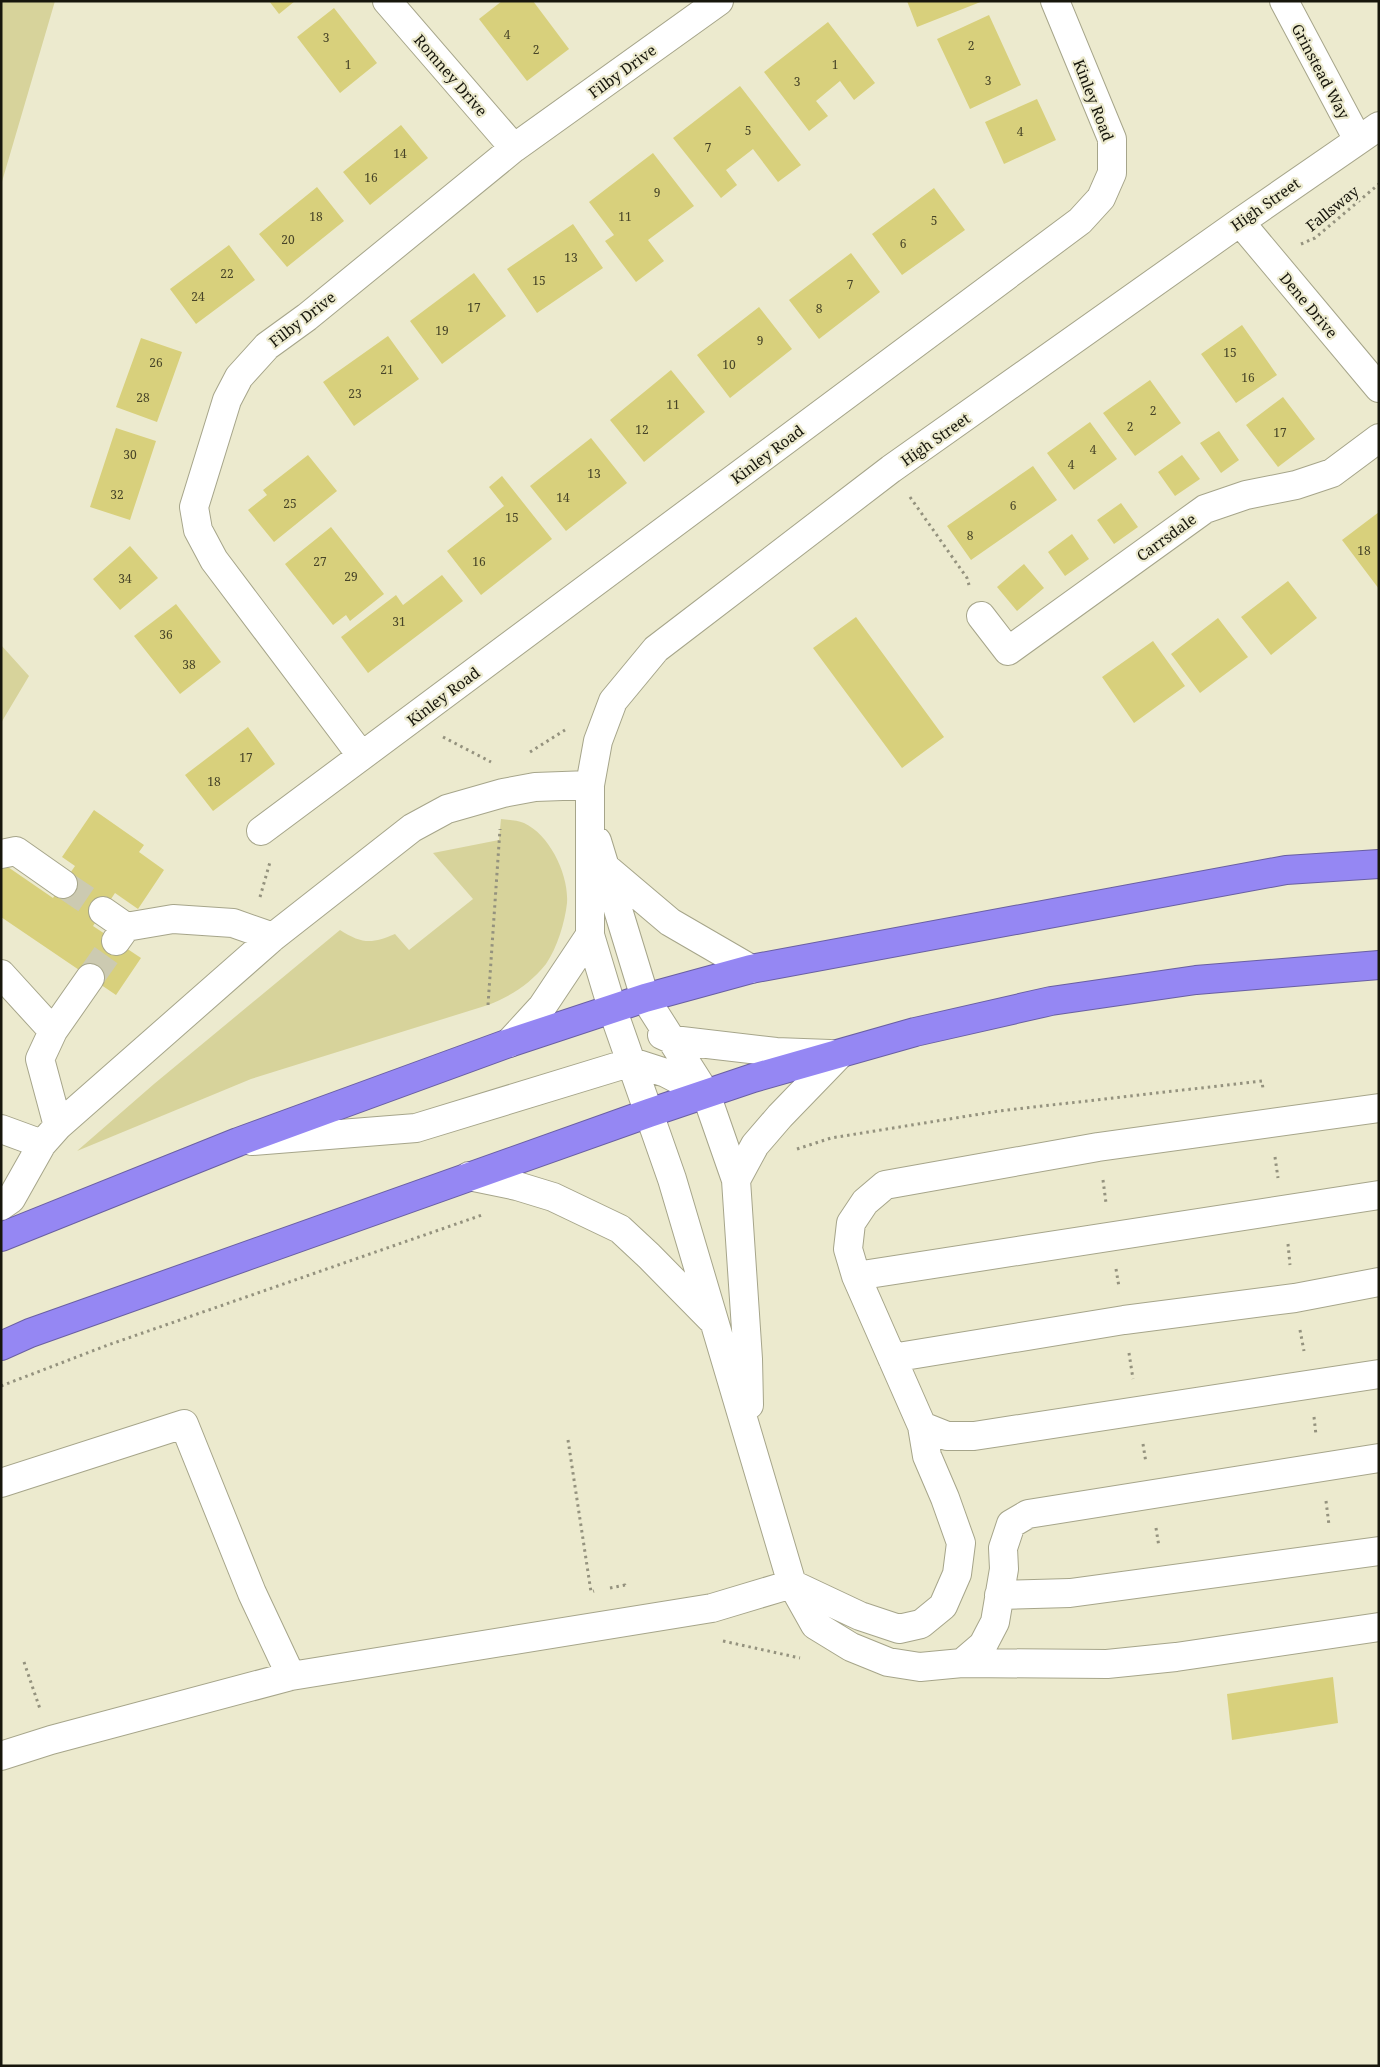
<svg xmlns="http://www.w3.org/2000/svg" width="1380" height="2067" font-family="'Noto Serif',serif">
<rect width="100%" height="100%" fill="#eceace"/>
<path fill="#d7d39b" d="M1,1H55L1,185Z
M1,645L29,676L1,723Z
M501,819C508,820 517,820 524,823C550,835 569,875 567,903C565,922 557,948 546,964C530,984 511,996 488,1005L251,1079L77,1151L154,1084L340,930C362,944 372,944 395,934L409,950L473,899L433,853L499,840Z"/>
<path fill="#d8d07c" d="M269,1H295L279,14Z
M502,1H533L569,49L527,81L479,19Z
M907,1H983L917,27Z
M334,8L377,63L340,93L297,37Z
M989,15L1021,85L970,109L937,39Z
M828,22L875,83L854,100L840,81L816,101L828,116L809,131L764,72Z
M740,86L801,165L778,182L753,149L726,170L737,185L721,198L673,138Z
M1037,99L1056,140L1004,164L985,122Z
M401,125L428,158L370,205L343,172Z
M653,153L694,206L648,240L664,261L636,282L605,241L614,235L589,202Z
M317,187L344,221L287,267L259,234Z
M934,188L965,230L902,275L872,234Z
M573,224L603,268L537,313L507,269Z
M229,245L255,280L196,324L170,289Z
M851,253L880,292L819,339L789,300Z
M474,273L506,316L442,364L410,321Z
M759,307L792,349L730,398L697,355Z
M1242,325L1277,375L1236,403L1201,354Z
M388,336L419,379L354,426L323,382Z
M141,338L182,352L157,422L116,407Z
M671,370L705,412L644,462L610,420Z
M1150,380L1181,423L1135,456L1103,413Z
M1283,397L1315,439L1278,467L1246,425Z
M1090,422L1117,459L1074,490L1047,453Z
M116,428L156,441L130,520L90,507Z
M1219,431L1239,460L1221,473L1200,443Z
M591,438L627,483L566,531L530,486Z
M308,455L337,491L274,542L248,510L267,495L263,490Z
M1182,455L1200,479L1175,496L1158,472Z
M1033,466L1057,500L971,560L947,526Z
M502,476L552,539L481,595L447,551L504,506L489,487Z
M1121,503L1138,527L1114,544L1097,520Z
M1379,512V589L1342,540Z
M331,527L384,594L350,621L346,615L333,625L285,564Z
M1072,534L1089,559L1065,576L1048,552Z
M130,546L158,578L120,610L93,579Z
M1024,564L1044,588L1017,611L997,587Z
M442,575L463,601L368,673L341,637L396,595L403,605Z
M1288,581L1317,618L1271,655L1241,617Z
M176,604L221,662L180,694L134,636Z
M856,617L944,737L902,768L813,648Z
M1218,618L1248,657L1200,693L1171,654Z
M1153,641L1185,686L1134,723L1102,677Z
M248,727L275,764L213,811L185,775Z
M94,810L144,845L139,852L164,870L138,909L115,893L93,926L141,958L116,995L1,917V870L5,865L53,898L75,866L62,857Z
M1333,1677L1338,1723L1232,1740L1227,1694Z"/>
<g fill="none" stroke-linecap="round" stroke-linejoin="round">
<path stroke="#cccab1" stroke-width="28" stroke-dasharray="28 14" stroke-linecap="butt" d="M63,884L103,911
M90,978L116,941"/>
<defs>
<path id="minor" d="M387,1L514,148
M1284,1L1358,140
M1379,126L1240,222L891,469L656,649L613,701L598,741L590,785V935L612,1008L672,1179L792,1584L815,1625L851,1647L888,1662L920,1667L962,1663L983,1645L995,1622L1004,1569L1003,1548L1011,1524L1028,1514L1379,1458
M1240,222L1379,388
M981,616L1008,651L1205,509L1246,495L1296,485L1332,473L1379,438
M361,755L214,560L198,530L194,507L227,400L239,377L267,346L307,317L514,148L719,1
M261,831L1080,221L1101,198L1112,173V139L1055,1
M597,841L645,998L706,1094L736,1180
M1,854L16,851L63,884
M605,867L670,922L751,969
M103,911L126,927
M116,941L126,927L173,919L233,923L273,937
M1,974L53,1031
M662,1035L673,1040L776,1052L830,1054
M509,1043L542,1007L590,935
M58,1126L40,1059L53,1031L90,978
M1,1129L42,1144
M252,1141L416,1128L632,1062L666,1073L706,1094
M469,1176L517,1186L553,1197L620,1229L649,1256L711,1319
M1,1206L11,1199L42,1144L58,1126L273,937L412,828L447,809L503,793L535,787L590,785
M856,1276L1379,1195
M892,1358L1124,1320L1295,1298L1379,1282
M749,1405L748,1359L736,1180L755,1145L780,1116L839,1055
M922,1426L947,1436H974L1379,1374
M1,1483L184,1424L252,1593L291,1676
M999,1595L1070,1593L1379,1551
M962,1663L1107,1664L1176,1657L1379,1627
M1,1756L51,1740L291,1676L712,1608L792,1584L860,1616L899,1629L921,1624L943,1606L957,1574L961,1543L945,1498L927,1456L922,1426L856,1276L848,1249L851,1223L865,1202L885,1185L1098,1147L1379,1108"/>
<path id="highway" d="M1,1237L238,1142L509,1043L645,998L751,969L1286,870L1379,864
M1,1346L30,1333L649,1113L753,1078L915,1032L1051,1001L1196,980L1379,965"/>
</defs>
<use href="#minor" stroke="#a6a58a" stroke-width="30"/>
<use href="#highway" stroke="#695fa2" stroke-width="30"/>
<path stroke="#94927e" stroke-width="3" stroke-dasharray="2.5 4" stroke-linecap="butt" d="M1301,244L1315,238L1379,184
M910,497L967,578L969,585
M443,737L491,762
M530,752L565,730
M260,897L270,862
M488,1005L500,829
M797,1149L831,1138L999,1111L1262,1081L1263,1089
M1275,1157L1278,1178
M1103,1180L1106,1203
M1288,1244L1290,1265
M1116,1269L1119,1287
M1300,1330L1304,1351
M1129,1353L1133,1379
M1,1386L108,1345L482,1215
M1314,1417L1316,1435
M568,1440L591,1592L594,1591
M1143,1444L1146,1463
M1326,1501L1329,1525
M1156,1528L1159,1547
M610,1588L625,1585L626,1587
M723,1641L800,1658
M24,1662L40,1709"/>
<use href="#minor" stroke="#fff" stroke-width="28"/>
<use href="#highway" stroke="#9587f3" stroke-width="28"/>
</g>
<g text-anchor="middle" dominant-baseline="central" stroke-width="4.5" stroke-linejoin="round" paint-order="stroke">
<g font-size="12" fill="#474428">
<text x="507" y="34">4</text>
<text x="326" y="37">3</text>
<text x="971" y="45">2</text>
<text x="536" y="49">2</text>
<text x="348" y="64">1</text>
<text x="835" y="64">1</text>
<text x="988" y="80">3</text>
<text x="797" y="81">3</text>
<text x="748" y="130">5</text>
<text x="1020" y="131">4</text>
<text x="708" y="147">7</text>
<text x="400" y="153">14</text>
<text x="371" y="177">16</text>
<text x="657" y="192">9</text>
<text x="316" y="216">18</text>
<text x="625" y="216">11</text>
<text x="934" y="220">5</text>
<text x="288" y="239">20</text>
<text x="903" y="243">6</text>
<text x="571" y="257">13</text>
<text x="227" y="273">22</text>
<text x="539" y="280">15</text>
<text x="850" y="284">7</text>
<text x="198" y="296">24</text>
<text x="474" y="307">17</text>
<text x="819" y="308">8</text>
<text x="442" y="330">19</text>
<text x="760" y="340">9</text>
<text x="1230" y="352">15</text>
<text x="156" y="362">26</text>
<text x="729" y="364">10</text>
<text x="387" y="369">21</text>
<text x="1248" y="377">16</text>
<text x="355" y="393">23</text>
<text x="143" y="397">28</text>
<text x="673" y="404">11</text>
<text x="1153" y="410">2</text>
<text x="1130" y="426">2</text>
<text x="642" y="429">12</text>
<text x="1280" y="432">17</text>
<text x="1093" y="449">4</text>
<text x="130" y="454">30</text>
<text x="1071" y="464">4</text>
<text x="594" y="473">13</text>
<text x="117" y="494">32</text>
<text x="563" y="497">14</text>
<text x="290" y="503">25</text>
<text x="1013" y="505">6</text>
<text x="512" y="517">15</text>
<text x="970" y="535">8</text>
<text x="1364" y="550">18</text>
<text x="320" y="561">27</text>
<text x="479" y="561">16</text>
<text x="351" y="576">29</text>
<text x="125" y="578">34</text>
<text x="399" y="621">31</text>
<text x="166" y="634">36</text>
<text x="189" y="664">38</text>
<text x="246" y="757">17</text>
<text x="214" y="781">18</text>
</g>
<g font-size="15" fill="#17160c" stroke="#eceace">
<text transform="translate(622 71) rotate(-36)">Filby Drive</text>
<text transform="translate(1321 71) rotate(62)">Grinstead Way</text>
<text transform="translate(451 75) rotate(49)">Romney Drive</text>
<text transform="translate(1094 100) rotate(69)">Kinley Road</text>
<text transform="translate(1265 204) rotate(-35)">High Street</text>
<text transform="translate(1332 208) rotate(-39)">Fallsway</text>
<text transform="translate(1309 305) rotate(50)">Dene Drive</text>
<text transform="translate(302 319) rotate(-38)">Filby Drive</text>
<text transform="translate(935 439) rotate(-35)">High Street</text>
<text transform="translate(767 454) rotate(-37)">Kinley Road</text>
<text transform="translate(1166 537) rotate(-36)">Carrsdale</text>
<text transform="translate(443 696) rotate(-37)">Kinley Road</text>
</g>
</g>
<rect width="1380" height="2067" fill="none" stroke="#17160c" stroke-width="5"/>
</svg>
